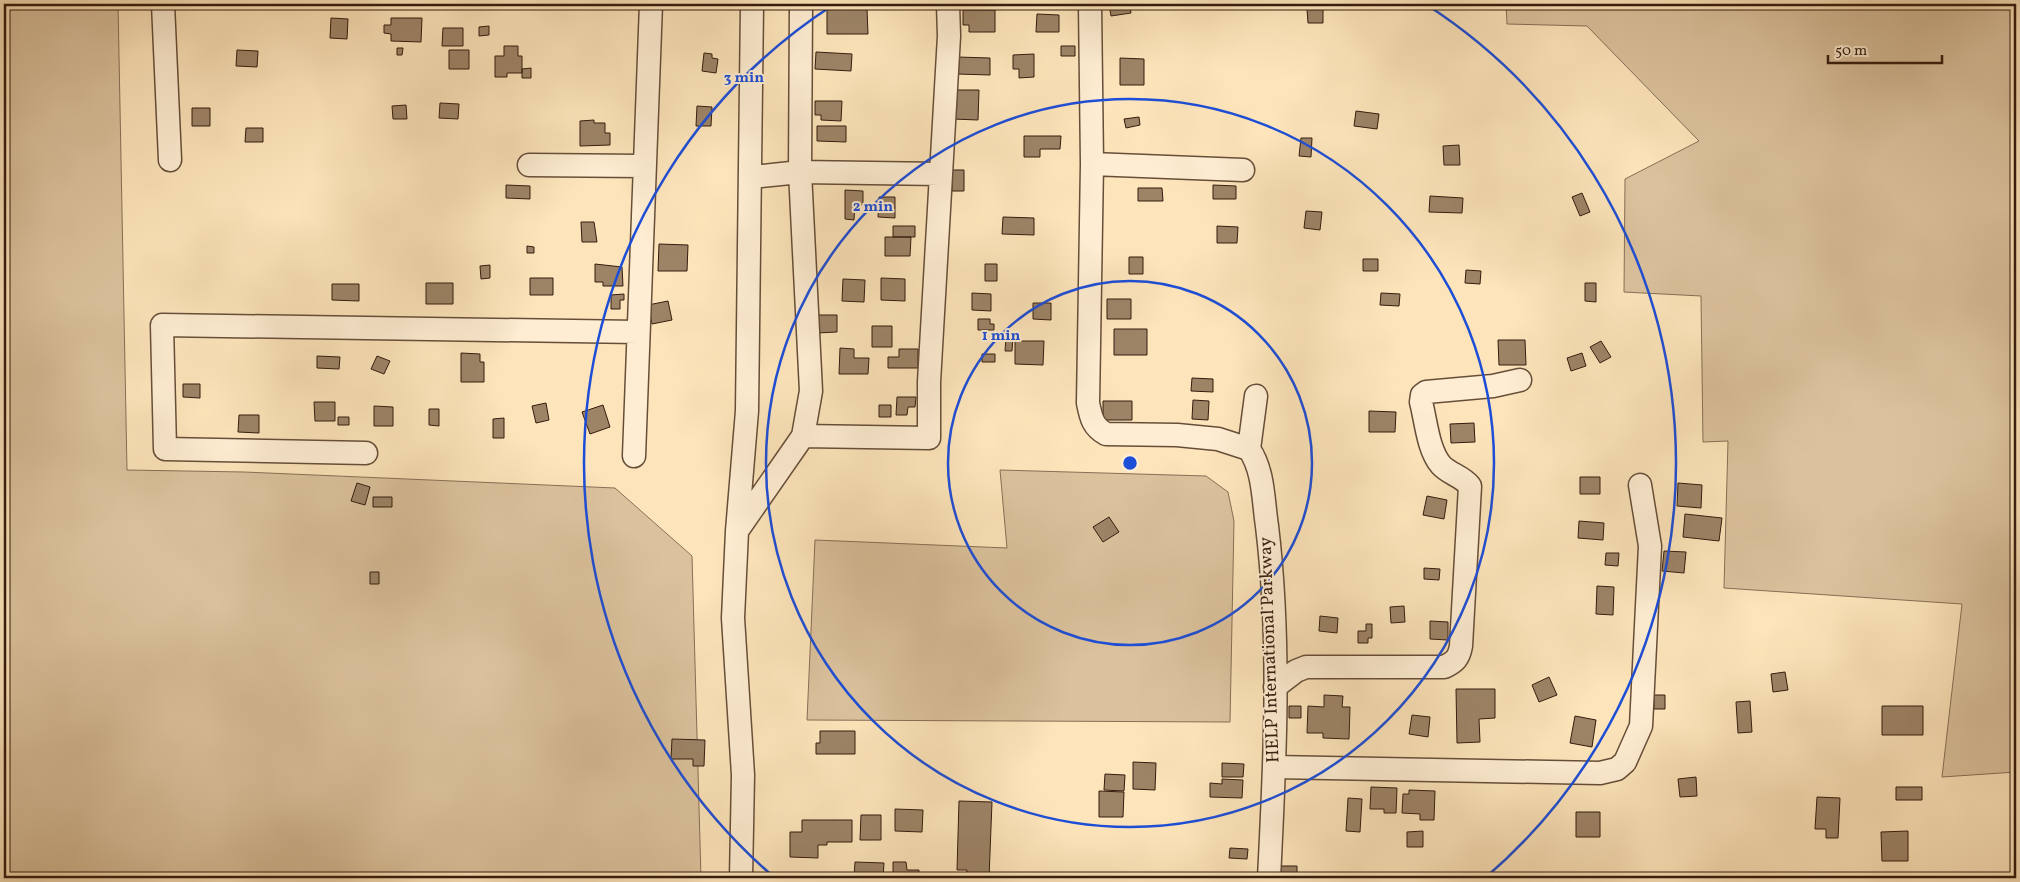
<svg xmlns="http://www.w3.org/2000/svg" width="2020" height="882" font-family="Vollkorn,serif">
<rect width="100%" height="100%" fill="#fde4ba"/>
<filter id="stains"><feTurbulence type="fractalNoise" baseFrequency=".004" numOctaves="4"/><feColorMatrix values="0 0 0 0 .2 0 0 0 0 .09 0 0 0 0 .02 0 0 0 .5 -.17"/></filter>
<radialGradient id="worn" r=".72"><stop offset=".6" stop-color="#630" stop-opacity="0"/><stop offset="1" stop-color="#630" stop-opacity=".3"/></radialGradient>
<path fill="#dbc29d" stroke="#886f56" d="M4,4H118L127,470L244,472L615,488L692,556L701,878H4Z
M1506,4H2016V772L1942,777L1962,604L1724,588L1728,441L1703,442L1701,296L1624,292L1625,179L1699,141L1587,26L1507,24Z
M1000,470L1206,476L1228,492L1234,521L1230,722L807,720L815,540L1007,548Z"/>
<path fill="#9d8467" stroke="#341c0e" d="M1109,4H1154L1130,7L1131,13L1111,16Z
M827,9H867L868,34H827Z
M1307,9H1323V23H1308Z
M963,10H995V32H969V25H963Z
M1037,14L1059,15V32H1036Z
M331,18L348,19L347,39L330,38Z
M391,18H422L421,42L391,41V34L384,33V25H391Z
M489,26V35L479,36V27Z
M443,28H463V46H442Z
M504,46H518V56H522V73H507V77H495V56H504Z
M1061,46H1075V56H1061Z
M397,48H403L402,55H397Z
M237,50L258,51L257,67L236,66Z
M449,50H469V69H449Z
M816,52L852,54L851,71L815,69Z
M704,53L712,54V58L718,59L716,73L702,71Z
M1034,54V77L1019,78V69H1013V55Z
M957,57L990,58V75L957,74Z
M1120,58L1144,59V85H1120Z
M531,68V78H522V69Z
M954,90H979L978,120L953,119Z
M815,101H842L841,121L821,120V115H815Z
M440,103L459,104L458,119L439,118Z
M406,105L407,119H393L392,106Z
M697,106L712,107L711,126H696Z
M192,108H210V126H192Z
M1356,111L1379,114L1377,129L1354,126Z
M1139,117L1140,125L1126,128L1124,119Z
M594,120V123H605V133H610V145L580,146V121Z
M817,126H846V142L817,141Z
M246,128H263V142H245Z
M1024,136H1061L1060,149H1040V157H1024Z
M1301,138H1312L1311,157L1299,156Z
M1459,145L1460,165H1444L1443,146Z
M952,170H964V191H952Z
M506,185L530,186V199L506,198Z
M1213,185L1236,186V199H1213Z
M1138,188H1162L1163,201H1138Z
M845,190L863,191V205H855L854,220L845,219Z
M1582,193L1590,212L1580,216L1572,197Z
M1430,196L1463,198L1462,213L1429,212Z
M879,197H895V218L878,217Z
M1306,211L1322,212L1320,230L1304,228Z
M1003,217L1034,218V235L1002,234Z
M581,222H594L597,242H582Z
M893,226H915V237H893Z
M1217,226L1238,227L1237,243H1217Z
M885,237H911L910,256H885Z
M659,244L688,245L687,271H658Z
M527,246L534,247V253H527Z
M1129,257H1143V274H1129Z
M1363,259H1378V271H1363Z
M595,264L622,267L623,286H603V282H595Z
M985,264H997V281H985Z
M490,265V278L481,279L480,266Z
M1466,270L1481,271L1480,284L1465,283Z
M530,278H553V295H530Z
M881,278L905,279V301L881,300Z
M843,279L865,280L864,302L842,301Z
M426,283H453V304H426Z
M1585,283H1596V302L1585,301Z
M332,284H359V301L332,300Z
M972,293L991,294V311L972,310Z
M1381,293L1400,294L1399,306L1380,305Z
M624,294V300H620V309H611V295Z
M1107,299H1131V319H1107Z
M668,301L672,320L652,324L648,305Z
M1033,303H1051V320L1033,319Z
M817,315H837V332L817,333Z
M978,319H990V324H994V330H978Z
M872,326H892V347H872Z
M1114,329H1147V355H1114Z
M1006,338H1013L1012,351H1005Z
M1498,340H1525L1526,365H1499Z
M1015,341H1044L1043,365L1015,364Z
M1601,341L1611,357L1600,363L1590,347Z
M840,348L854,349V358H869L868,374H839Z
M899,349H918V368H888V357H899Z
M461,353L480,354V362H484V382H461Z
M1582,353L1586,366L1571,371L1567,358Z
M982,354H995V362H982Z
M317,356L340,357L339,369L317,368Z
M377,356L390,361L384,374L371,369Z
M1192,378L1213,379V392L1191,391Z
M183,384H200V398L183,397Z
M897,397H916L915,407H908L907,415H896Z
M1193,400L1209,401L1208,420L1192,419Z
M1103,401H1132V420H1103Z
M314,402H335V421H315Z
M546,403L549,420L536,423L532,406Z
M603,405L610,427L590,434L582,412Z
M879,405H891V417H879Z
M374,406L393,407V426H374Z
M429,409H439V426L429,425Z
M1369,411L1396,412L1395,432H1369Z
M239,415H259V433L238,432Z
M338,417H349V425H338Z
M504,418V438H493V419Z
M1474,423L1475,442L1451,443L1450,424Z
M1580,477H1600V494H1580Z
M357,483L370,487L365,505L351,501Z
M1678,483L1702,485L1701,508L1677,506Z
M1427,496L1447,500L1444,519L1423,515Z
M373,497H392V507H373Z
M1685,514L1722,518L1719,541L1683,537Z
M1109,517L1119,532L1103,542L1093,527Z
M1579,521L1604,523L1603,540L1578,538Z
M1664,551L1686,552L1684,573L1662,571Z
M1606,553H1619L1618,566L1605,565Z
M1424,568L1440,569L1439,580L1424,579Z
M370,572H379V584H370Z
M1597,586L1614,587L1613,615L1596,614Z
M1404,606L1405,622L1391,623L1390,607Z
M1320,616L1338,618L1337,633L1319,631Z
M1430,621L1448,622V640L1430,639Z
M1366,624H1372V638H1368V643H1358V631H1366Z
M1785,672L1788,690L1773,692L1771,674Z
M1549,677L1557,695L1539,702L1532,685Z
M1456,689H1495V718L1479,719L1480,742L1457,743Z
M1324,695L1343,696L1342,707H1350L1349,739L1323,738V733H1307L1308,706L1324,707Z
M1654,695H1665V709H1654Z
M1750,701L1752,732L1738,733L1736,702Z
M1289,706H1301V718H1289Z
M1882,706H1923V735H1882Z
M1412,715L1430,717L1428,737L1409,734Z
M1575,716L1596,720L1592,747L1570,743Z
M820,731H855V754H816V743H820Z
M672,739L705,740L704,766H693V759H671Z
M1133,762L1156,763L1155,790L1133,789Z
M1222,763L1244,764L1243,777H1222Z
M1105,774L1125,775L1124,791L1104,790Z
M1696,777L1697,796L1680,797L1678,779Z
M1222,779L1243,780L1242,798L1210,797V783L1222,784Z
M1371,787L1397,788L1396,813H1384V809H1370Z
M1896,787H1922V800H1896Z
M1409,790L1435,791L1434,820H1420V814L1402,813L1403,794H1409Z
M1099,791L1124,792L1123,817H1099Z
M1817,797L1840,798L1838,838H1826V829H1815Z
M1348,798L1362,799L1360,832L1346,831Z
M959,801L992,802L989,878H966L967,870H957Z
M895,809L923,810L922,832L895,831Z
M1576,812H1600V837H1576Z
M861,815H881V840H860Z
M802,820H852V842H827V845H818V858L790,857V832H802Z
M1423,831V847H1407V832Z
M1908,831V861H1882L1881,832Z
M1230,848L1248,849L1247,859L1229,858Z
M855,862L884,863L883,878H854Z
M893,862H906L907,870H919V878H893Z
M1278,866H1297V878H1278Z
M1636,873L1659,874V878H1636Z
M1203,875H1225V878H1203Z"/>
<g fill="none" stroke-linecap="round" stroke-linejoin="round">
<defs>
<path id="minor" d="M163,4L170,160
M1090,4L1092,164L1088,403C1091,418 1093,427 1106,434L1177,435L1218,439L1249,449
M1092,164L1243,170
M529,165L644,166
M752,177L800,172L941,174
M1256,396L1249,449C1264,471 1263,500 1267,526C1281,642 1275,761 1269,878
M803,436L929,438V382L949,36L948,4
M366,453L165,449L162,325L637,332
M634,456L651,4
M737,531L803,436L811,391L800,172L801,4
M1275,687L1296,671L1306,667H1444C1455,662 1459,658 1461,646L1470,486C1462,476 1449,474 1441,465C1428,450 1426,421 1421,402L1422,395L1426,392L1493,386L1520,380
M1274,767L1600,773L1617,769L1625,762L1641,726L1650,546L1640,485
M741,878L743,775L733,618L737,531L747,411L752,4"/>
</defs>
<use href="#minor" stroke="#664e39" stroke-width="25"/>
<use href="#minor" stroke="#feedd2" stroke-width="22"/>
</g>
<g fill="none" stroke="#1d4ed8" stroke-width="2.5">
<circle cx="1130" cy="463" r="182"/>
<circle cx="1130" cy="463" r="364"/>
<path d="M775 878A546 546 0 0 1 833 5M1427 5A546 546 0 0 1 1485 878"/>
</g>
<g text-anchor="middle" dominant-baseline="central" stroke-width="4" stroke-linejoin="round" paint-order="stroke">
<g font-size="18" fill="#341c0e" stroke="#feedd2">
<text transform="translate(1270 650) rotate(-92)">HELP International Parkway</text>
</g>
</g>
<circle cx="1130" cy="463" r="8" fill="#1d4ed8" stroke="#feedd2" stroke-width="2.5"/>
<g font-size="15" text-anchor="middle" font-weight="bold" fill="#1d4ed8" stroke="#feedd2" stroke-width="4" stroke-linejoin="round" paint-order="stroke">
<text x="744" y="82">3 min</text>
<text x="873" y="211">2 min</text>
<text x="1001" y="340">1 min</text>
</g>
<rect width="2020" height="882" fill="none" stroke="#fde4ba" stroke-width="20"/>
<rect x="5" y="5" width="2010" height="872" fill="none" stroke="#341c0e" stroke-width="2.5"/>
<rect x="10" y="10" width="2000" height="862" fill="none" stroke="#341c0e"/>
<path d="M1828 55v8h114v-8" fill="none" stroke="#341c0e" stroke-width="2.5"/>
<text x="1835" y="55" font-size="15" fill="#341c0e" stroke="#feedd2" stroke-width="4" paint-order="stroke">50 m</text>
<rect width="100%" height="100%" filter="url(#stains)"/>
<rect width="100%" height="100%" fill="url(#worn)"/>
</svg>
